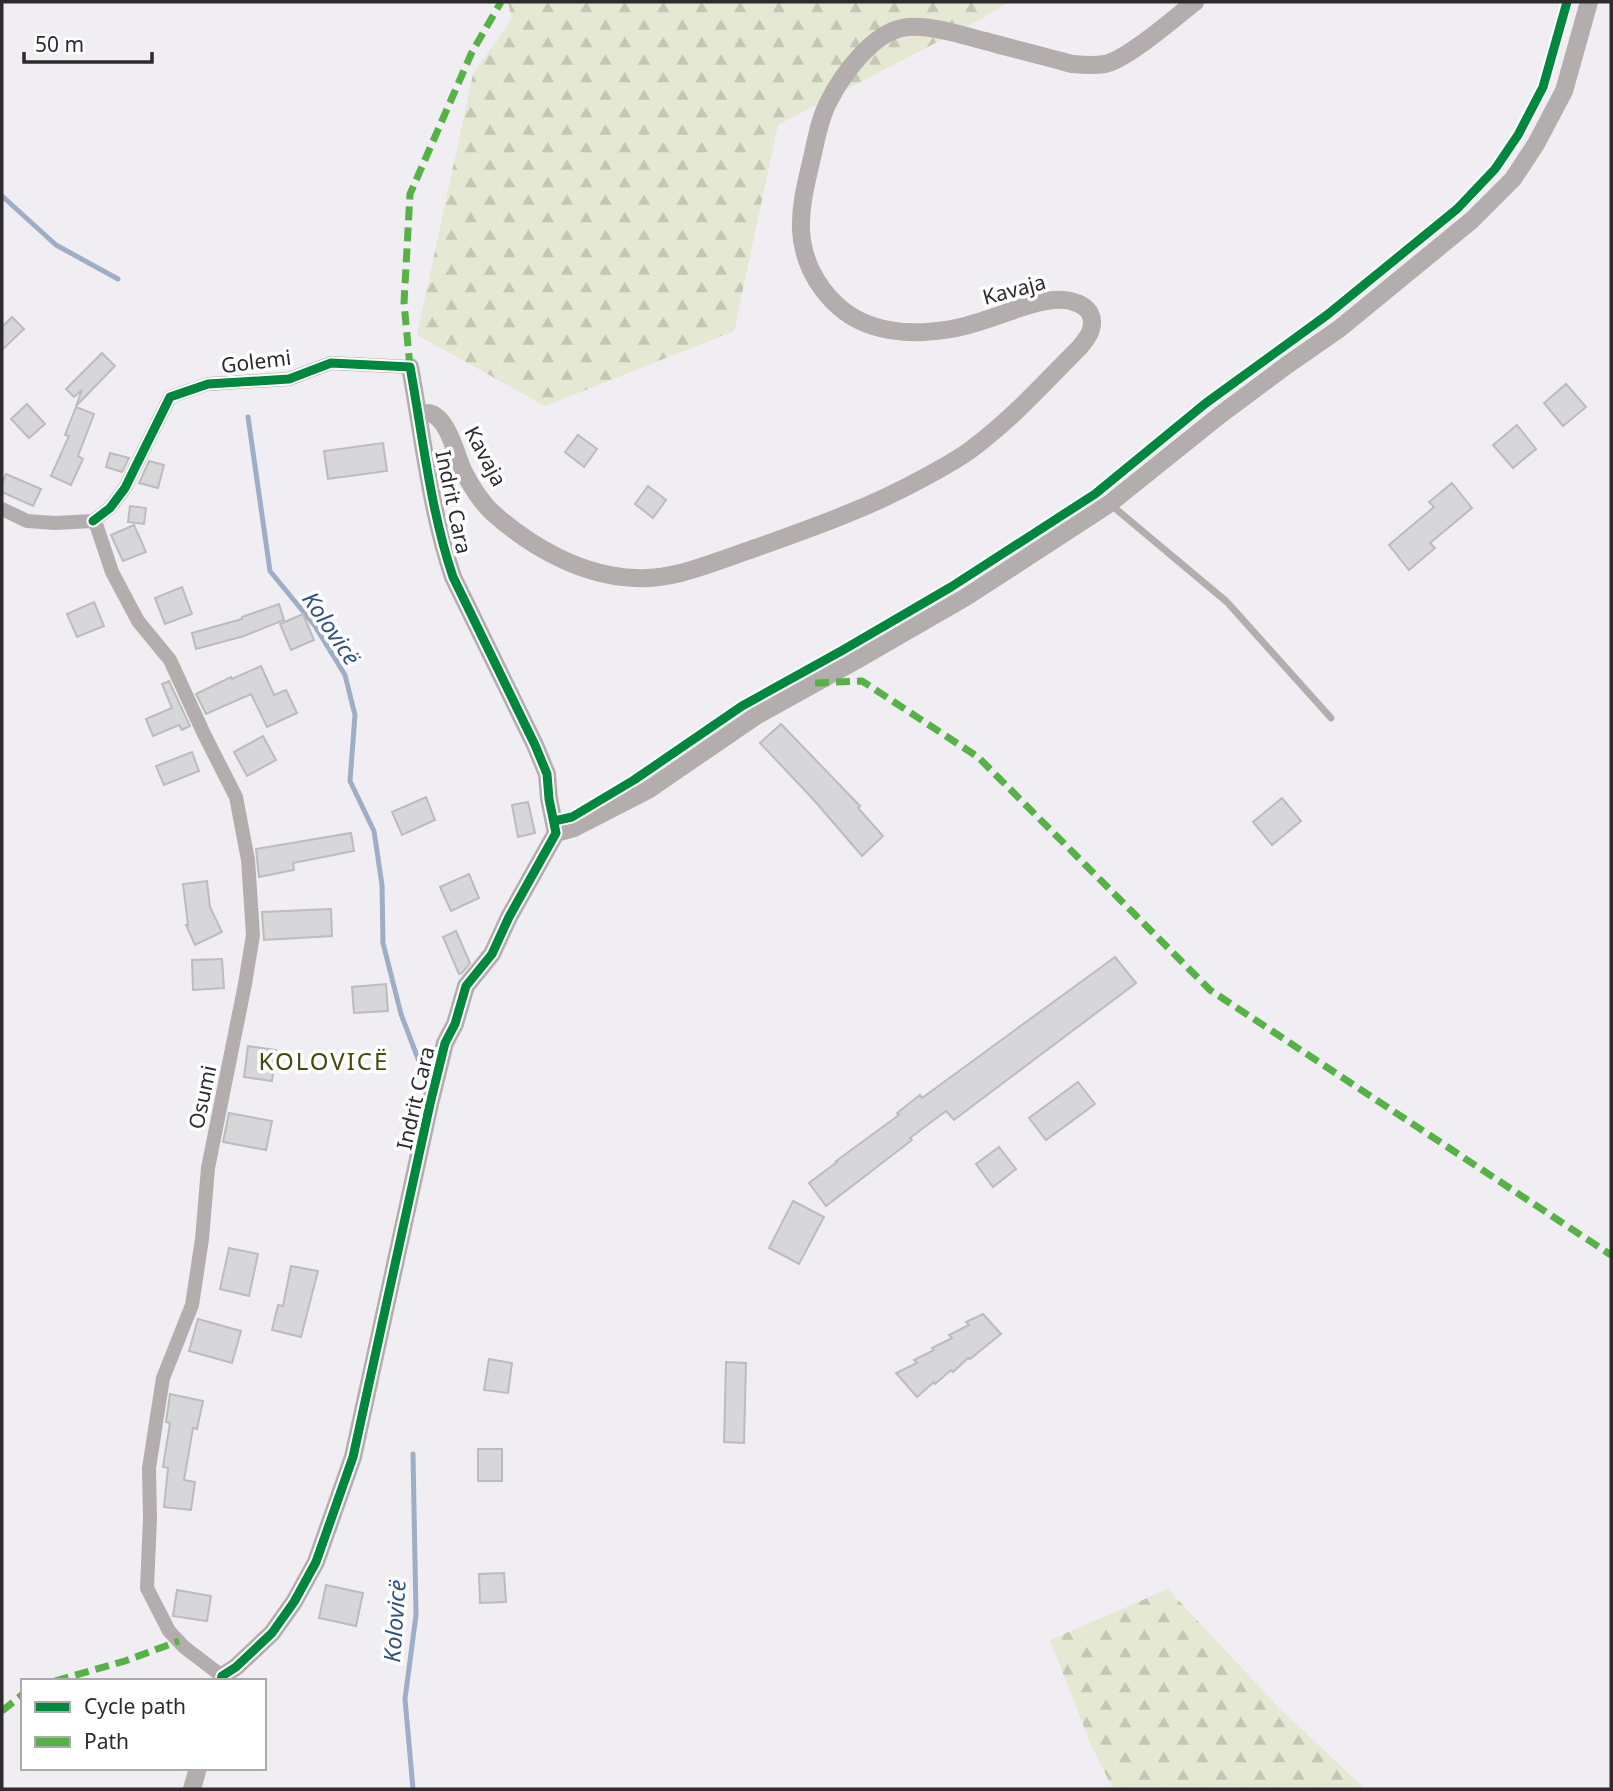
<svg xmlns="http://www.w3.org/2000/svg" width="1613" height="1791" font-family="'Noto Sans',sans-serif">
<defs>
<pattern id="forest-firs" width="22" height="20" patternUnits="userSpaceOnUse" patternTransform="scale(1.75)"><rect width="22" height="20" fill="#e5e8d3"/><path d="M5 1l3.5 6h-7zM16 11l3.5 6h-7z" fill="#c5c7b5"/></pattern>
</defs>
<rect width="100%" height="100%" fill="#f0eef2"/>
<path fill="url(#forest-firs)" d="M508,2H1009L972,24L778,125L734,331L545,406L417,335L473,74L512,19Z
M1168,1589L1278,1707L1365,1789H1113L1091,1745L1050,1640Z"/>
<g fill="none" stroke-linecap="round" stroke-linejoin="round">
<path stroke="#9faec7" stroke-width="5" d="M2,196L56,245L118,279
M248,417L270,571L315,626L345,675L355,715L350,781L374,831L382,885L383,943L401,1014L420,1064
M413,1789L405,1699L416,1615L413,1454"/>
</g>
<path fill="#d7d6d9" stroke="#bcbbbe" stroke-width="2" d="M12,317L24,329L2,350V327Z
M102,353L115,366L76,406L82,390L74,397L66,389Z
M1566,384L1586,407L1563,426L1544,403Z
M27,404L45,424L29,438L11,419Z
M76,407L94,414L78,456L83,459L71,485L51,476L69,436L65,435Z
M1517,425L1536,449L1513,468L1493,445Z
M578,435L597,449L584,467L565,452Z
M383,443L387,471L328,479L324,451Z
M110,453L129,458L122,472L106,467Z
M149,461L164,465L158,488L139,483Z
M6,474L41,489L33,506L2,492V484Z
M1452,483L1472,508L1430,543L1435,548L1409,570L1389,545L1434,507L1429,502Z
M648,486L666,500L653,518L635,504Z
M130,506L146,508L144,524L128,522Z
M134,525L146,552L123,561L111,535Z
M182,587L192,614L165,624L155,598Z
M94,602L104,626L77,637L67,614Z
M279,604L284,620L244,636L196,649L192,633L242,619V617Z
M303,614L314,640L291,650L280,624Z
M261,666L274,695L286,690L297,713L267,727L251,694L206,714L196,694L231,677L232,679Z
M169,681L190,726L182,730L179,725L153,736L146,719L172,708L162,684Z
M781,724L860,806L858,808L883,836L862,856L813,799L760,743Z
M263,736L276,760L247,776L234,752Z
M192,752L199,771L164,785L156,766Z
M426,797L435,820L402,835L392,812Z
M1282,798L1301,821L1272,845L1253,822Z
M528,802L535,833L518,837L512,805Z
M351,833L354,851L293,863L294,870L259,877L256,849Z
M469,874L479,898L451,911L440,887Z
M207,881L210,907L222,932L195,945L186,925H188L183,884Z
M331,909L332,936L264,940L262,912Z
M456,931L470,963L462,973L459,974L443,937Z
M1115,957L1136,983L954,1120L946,1111L910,1138L912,1140L826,1206L809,1183L837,1162L836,1161L899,1115L897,1113L920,1095L922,1098Z
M222,959L224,988L193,990L192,960Z
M386,984L388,1011L354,1013L352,987Z
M248,1046L276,1050L272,1081L244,1077Z
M1078,1082L1095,1104L1046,1140L1029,1118Z
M229,1113L272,1121L266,1150L223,1142Z
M999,1147L1016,1169L993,1187L976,1164Z
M793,1201L824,1217L799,1264L769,1248Z
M229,1248L258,1254L249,1296L220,1289Z
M291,1266L318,1271L301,1337L272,1330L278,1305L283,1306Z
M983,1314L1001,1334L970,1359L968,1358L953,1372L951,1370L935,1384L934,1382L917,1397L896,1373L917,1363L914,1360L934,1350L932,1348L952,1338L949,1335L969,1325L966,1322Z
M198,1319L241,1331L232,1363L189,1351Z
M489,1359L512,1363L508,1393L484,1390Z
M726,1362L746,1363L744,1443L724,1442Z
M170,1394L203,1401L197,1429L193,1428L184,1480L195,1482L191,1510L164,1507L168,1468L163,1467L170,1423L166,1422Z
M478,1449H502V1481H478Z
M504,1573L506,1602L480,1603L479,1574Z
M326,1585L363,1593L356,1626L319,1618Z
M177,1590L211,1596L207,1621L173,1616Z"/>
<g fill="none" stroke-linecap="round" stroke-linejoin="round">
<path stroke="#b4adad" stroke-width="7" d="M1110,504L1227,602L1331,718"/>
<path stroke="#b4adad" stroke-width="14" d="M2,509L27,521L55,523L93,521L97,527L112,572L138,621L170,660L204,734L236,797L248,860L253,935L245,984L208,1168L202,1239L192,1305L163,1378L149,1468L150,1519L147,1588L169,1631L184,1647L222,1676
M93,521L110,508L125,488L170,397L208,384L289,379L331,363L410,367"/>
<path stroke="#b4adad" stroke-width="18" d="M419,414C420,414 427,413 429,413C448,417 456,455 463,470C470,485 482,503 493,513C532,548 583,576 635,578C674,580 711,563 747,551C809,529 870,508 927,476C943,467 959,459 973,448C1012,419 1045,382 1080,347C1084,341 1090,336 1091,329C1098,306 1071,298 1053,300C1041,301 1029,305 1017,309C996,316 974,325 951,329C927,333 897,334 873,326C832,313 803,272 801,230C800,207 806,184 811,162C816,142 819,119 829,101C842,75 872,34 902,28C926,23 961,35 985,41C1014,49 1043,56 1072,64C1083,65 1093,66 1105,64C1128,59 1174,18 1195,2
M556,833L574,828L648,790L756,716L857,660L966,597L1109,504L1220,415L1287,365L1339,329L1472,220L1513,179L1536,144L1564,91L1589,2
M221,1681L222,1676L236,1667L272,1633L294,1602L316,1562L353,1457L430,1104L445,1043L455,1024L466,986L492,954L509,917L556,833L549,799L547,774L535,745L453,577C430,509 423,437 410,367
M192,1789L198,1768"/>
<path stroke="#56b246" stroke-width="7" stroke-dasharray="14 7" stroke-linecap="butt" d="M410,367L404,303L410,194L472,52L501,2
M815,683L862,681L978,757L1210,990L1611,1255
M55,1681L125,1661L179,1641
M2,1711L23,1694"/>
<defs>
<path id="cycleway" d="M93,521L110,508L125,488L170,397L208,384L289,379L331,363L410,367C423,437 430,509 453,577L535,745L547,774L549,799L556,833L509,917L492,954L466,986L455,1024L445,1043L430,1104L353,1457L316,1562L294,1602L272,1633L236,1667L222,1676L221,1681
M554,821L572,817L634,780L742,706L843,650L951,587L1095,494L1206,403L1327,315L1457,209L1495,169L1518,135L1543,87L1567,2"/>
</defs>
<use href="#cycleway" stroke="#fff" stroke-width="13"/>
<use href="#cycleway" stroke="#00873e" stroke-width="9"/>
</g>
<g text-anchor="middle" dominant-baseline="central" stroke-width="7" stroke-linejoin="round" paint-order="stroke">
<g font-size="21" fill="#2d2b2e" stroke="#fff">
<text transform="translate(1014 289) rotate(-15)">Kavaja</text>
<text transform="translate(256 361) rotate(-7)">Golemi</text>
<text transform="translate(486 456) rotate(62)">Kavaja</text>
<text transform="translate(454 502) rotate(78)">Indrit Cara</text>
<text transform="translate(202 1097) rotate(-78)">Osumi</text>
<text transform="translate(415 1098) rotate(-77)">Indrit Cara</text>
</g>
<g font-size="23" font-style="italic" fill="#315280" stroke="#fff">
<text transform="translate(332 628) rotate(56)">Kolovicë</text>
<text transform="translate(394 1621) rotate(-86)">Kolovicë</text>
</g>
<g font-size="24" letter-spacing="2" fill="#45490d" stroke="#fff">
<text x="324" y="1060">KOLOVICË</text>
</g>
</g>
<rect width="1613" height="1791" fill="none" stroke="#2d2b2e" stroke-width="7"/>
<rect x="21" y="1679" width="245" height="91" fill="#ffffff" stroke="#abaaab" stroke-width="2"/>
<rect x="35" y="1702" width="35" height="10" fill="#00873e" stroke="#abaaab" stroke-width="2"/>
<text x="84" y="1714" font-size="21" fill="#2d2b2e">Cycle path</text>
<rect x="35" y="1737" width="35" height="10" fill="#56b246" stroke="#abaaab" stroke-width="2"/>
<text x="84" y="1749" font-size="21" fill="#2d2b2e">Path</text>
<path d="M24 52v10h128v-10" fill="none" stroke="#2d2b2e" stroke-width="3.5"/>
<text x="35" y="52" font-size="21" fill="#2d2b2e" stroke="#ffffff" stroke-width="5" paint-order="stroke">50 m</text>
</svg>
